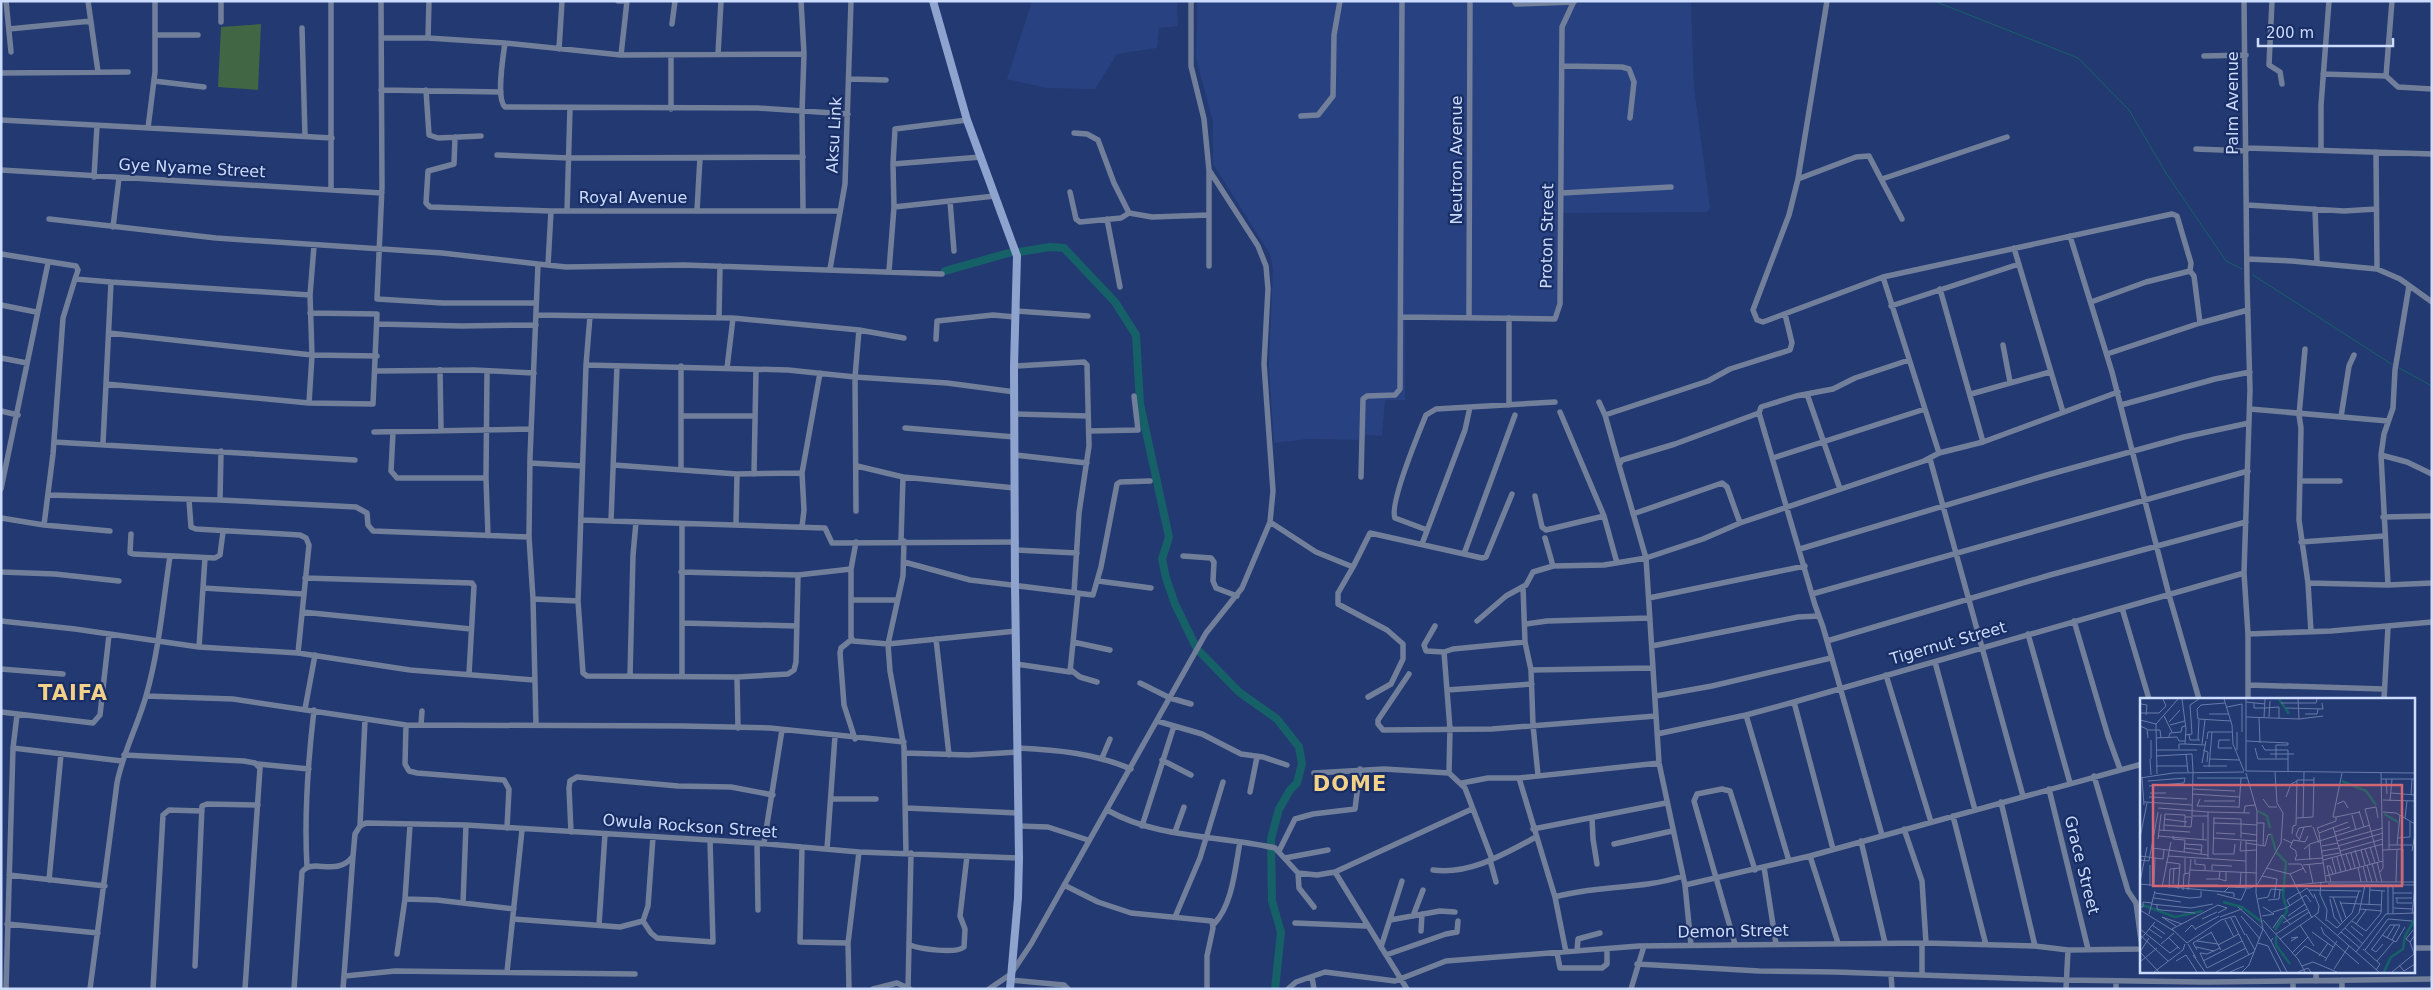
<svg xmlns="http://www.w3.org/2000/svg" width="2433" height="990" font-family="'DejaVu Sans',sans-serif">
<rect width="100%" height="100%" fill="#233971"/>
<path fill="#284180" d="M1032,1H1177L1178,26L1159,28L1157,48L1117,54L1095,89L1046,88L1007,79Z
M1197,1H1691L1694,87L1710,208L1707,212L1559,213L1558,308L1554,318L1405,320V400H1385L1382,436L1366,435L1365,440L1308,439L1274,443L1269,366L1273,268L1270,254L1213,164V122L1196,58Z"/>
<path fill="#416643" d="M261,24L258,90L218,87L221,27Z"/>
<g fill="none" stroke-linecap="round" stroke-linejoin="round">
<path stroke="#166168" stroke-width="1" d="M1934,1L2078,58L2129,110L2166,173L2226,261L2242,269
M2253,275L2393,365
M2399,368L2432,386"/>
<path stroke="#166168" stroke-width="8" d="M1019,252L1050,247L1064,248L1115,302L1136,335L1140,404L1169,537L1162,559L1166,578L1175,604L1196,647
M945,271L1012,252
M1200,652L1239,692L1277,719L1299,747L1302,764L1297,783L1290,790L1279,809L1271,839L1272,901L1281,932L1275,989"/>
<path stroke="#727f9a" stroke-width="5.5" d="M6,1L11,52
M88,1L98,72
M221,1V22
M381,1L382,187L377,299L443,303H536
M618,1H627
M801,1L804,54L802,112L803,211
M1514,1L1516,4L1574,2
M1827,1L1798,179L1789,215L1753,310L1757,320L1763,322L1883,277L1939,453
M2244,1L2247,283L2250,390L2244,573L2248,634V699
M2272,1L2269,65L2280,72L2282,84
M672,24L675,1
M302,28L305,136
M9,29L91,21
M156,35H198
M381,38H428L505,43L621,55L804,54
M428,38L429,1
M505,43C503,57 496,99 505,107L758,108L848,114
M559,49L562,1
M718,54L721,1
M621,55L627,1
M2204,56L2246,55
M1562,66L1622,67L1629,69L1634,82L1630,118
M1,73L128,72
M2323,74L2386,76L2398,87L2432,89
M2386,76L2392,1
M850,79L886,80
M154,81L204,87
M381,90L501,92
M426,90L429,135L438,138L481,136
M671,109V56
M1301,116L1318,115L1333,96L1334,35L1340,1
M1,120L332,138
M148,128L155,72V1
M1074,133L1087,134L1098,140L1114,183L1129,213L1152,217L1209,215
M455,137L454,164L428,171L426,203L430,207L551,211H840
M2246,148L2432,154
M2196,149L2246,151
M2321,149V105L2329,1
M2376,152L2377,269
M497,155L569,158L803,157
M893,164L895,129L967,120
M1,170L382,193
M1209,170V266
M94,177L97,126
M1798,179L1856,157L1869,156L1902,219
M1882,179L2007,137
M331,190V1
M1070,192L1076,219L1080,222L1121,218L1129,213
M1562,193L1671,187
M950,201L954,251
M2247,205L2344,211L2376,209
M894,207L893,164L981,157
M2315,209L2317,263
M697,210L700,158
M567,211L570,108
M49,219L216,238L442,253L538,264L530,457L529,537L533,599L536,725
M1107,219L1120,287
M113,227L119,178
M2070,236L2112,372L2169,595L2199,699
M2014,248L2063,412
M1,254L76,266L78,270L75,279L111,282
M2247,259L2292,261L2377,269L2400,279L2432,302
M538,264L566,267L684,265L942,274
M548,265L551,211
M830,269L845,184L851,1
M889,271L894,207L995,196
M1883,277L2172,214L2177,216L2191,263L2190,271L2194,276L2200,323
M1940,289L1983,442
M310,295L314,246
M2091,302L2146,282L2190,271
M1,305L36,312
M1891,306L2019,264
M1015,311L1088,316
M536,315L733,318L859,330L855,377L947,383L1015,392
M590,316L586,365L578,601L583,673L587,676L737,677L788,674L794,670L796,662L798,575
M719,317L720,266
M1401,317L1555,319L1560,304L1562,27L1574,1
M1469,318L1470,1
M378,324L461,326L536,325
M859,330L904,338
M109,333L312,355L377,356
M936,339L937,321L993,315L1015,317
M2003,345L2010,382
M2305,349L2299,415L2301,428L2299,520L2308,583L2311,632
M2107,354L2200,323L2248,310
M1,358L27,363
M586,365L788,370L855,377L856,511
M1014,366L1084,362L1087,365L1089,446L1079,513L1074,593
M727,368L733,318
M440,370L441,429
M376,371L474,370L534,373
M487,371L486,478L488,536
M106,384L111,282L310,295L312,355L309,403
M1807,394L1840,489
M1971,394L2050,372
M1599,402L1605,415
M1509,405V318
M2121,405L2215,379L2250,372
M2250,409L2388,421
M1,411L18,415
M1560,412L1604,516L1617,563
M1015,414L1088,416
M681,416H755
M2341,417L2349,366L2354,355
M905,428L1015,437
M1089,431L1138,430L1134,396
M374,432L531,429
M393,432L391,471L397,478H486
M54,442L355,460
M103,443L106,384L309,403L373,404L377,314L310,313
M1015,455L1087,463
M2381,455L2407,462L2432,474
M1773,458L1925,409
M1930,459L2023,796
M530,463L582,466
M614,465L737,474L802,473
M1619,465L1605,415L1708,381L1730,369L1790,350L1792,343L1785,314
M857,466L903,477L1015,488
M681,469V366
M754,474L756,370
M1361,477L1363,399L1367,396L1395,395L1400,389L1402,1
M2300,481H2340
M1,489L48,263
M49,495L220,500L356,507L367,513L368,525L373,531L529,537
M1535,496L1542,527L1546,530L1604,516
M189,500L191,527L196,529L300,535L306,538L309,545L298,653
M220,500L221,451
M1633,514L1722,483L1727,487L1740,523
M2383,517L2432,516
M1,518L44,525L110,531
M581,520L825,528L832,543L1016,542
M611,521L617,366
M1270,522L1316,552L1353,567L1338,593V604L1387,630L1403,644V659L1391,684L1368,697
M682,524V676
M736,524L737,474
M44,525L53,454L63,318L75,279
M802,527L804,510L802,473L820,373
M1427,530L1395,518C1389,505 1419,432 1426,415L1436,409L1470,407
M131,534L130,553L133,554L215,558L220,555L223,532
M1545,538L1553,566
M901,541L903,477
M904,541L903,576L888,644L890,671L904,747L906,853
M856,542L851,569V637L853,641L888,644L1016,631
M2301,542L2384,536
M1422,544L1465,430L1470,407L1555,402
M1800,549L2047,475L2184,437L2249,423
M1016,550L1077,553
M1464,554L1515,415
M1183,556L1211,558L1214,562L1213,581L1216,588L1237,596
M904,562L970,580L1093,595L1101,567L1117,484L1120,482L1150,481
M1353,567L1370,533L1482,558L1486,557L1512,494
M1,572L55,574L119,581
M681,572L798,575L851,569
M305,578L472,583L474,586L469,674
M1098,581L1151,588
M2308,583L2388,585L2432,583
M2388,585L2381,455L2384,434L2393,408L2395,370L2409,286
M1523,587L1525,642L1531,670L1533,725L1538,775
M203,588L303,594
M1812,594L2248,471
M1649,598L1805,566
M533,599L578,601
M851,600H896
M2122,608L2149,699
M302,612L471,629
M1,621L75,629L199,647L298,653L410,670L534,680
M1477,621L1506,596L1526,585L1533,572L1553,566L1604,565L1646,558L1703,539L1740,523L1924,461L1939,453L1983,442L2118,392
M2074,621L2108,736L2120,769
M682,623L797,626
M1526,624L1547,621L1650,618
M1435,626L1424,645L1426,651L1444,652L1453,649L1525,642
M2028,634L2070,783
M2248,634L2331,631L2432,622
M936,639L949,755
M851,640L841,648L840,653L844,705L855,739
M1827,641L2050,575L2246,522
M1073,642L1110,650
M1652,646L1798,617L1819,616
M199,647L205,558
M1444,652L1450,729L1449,773
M1935,662L1975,810
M1016,664L1070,672L1078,593
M1,669L63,674
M1071,670L1080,677L1097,682
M1531,670L1652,668
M1409,674L1378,720V724L1383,730L1492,729L1656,716
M1886,675L1931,822
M630,676L633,555L636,522
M737,677L738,728
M1140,683L1170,698L1191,704
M2248,685L2384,689
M1447,690L1532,684
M146,696L233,699L406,725L682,726L770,728L904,742
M1656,696L1712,686L1831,658
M2384,699L2388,627
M1794,702L1833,849
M305,709L315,655
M1,712L93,723L100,715L109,635
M1746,715L1789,861
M1157,721L1202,734L1241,754L1263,757L1287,765
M406,725L405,764L409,771L417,773L504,780L509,789L507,828
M421,725L422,711
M1657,734L1746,715L1794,702L2244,573
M13,748L122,761
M1018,748C1057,750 1094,753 1131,769
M905,753L969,755L1018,752
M124,755L244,761L255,763L260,768L245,989
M1102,758L1110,739
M1162,760L1191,775
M258,764L309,769
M1314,773L1384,769L1449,773L1465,788L1492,859
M2094,776L2128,891L2136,903L2142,948
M1519,778L1555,897L1566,952
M1462,783L1488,778H1519L1659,763
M2049,789L2088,949
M1250,792L1257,757
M831,799H876
M2001,802L2035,946
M906,808L1019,813
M1107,810C1158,839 1218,835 1275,848L1298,873L1317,875L1335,872L1472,809
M1953,816L1986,945
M1592,818L1593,839L1597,864
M360,826L366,823L466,825L757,843L859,852L1019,858
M1019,826L1048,827L1088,840
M1142,826L1174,726
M1533,829L1666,803
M1904,829L1922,881L1926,943
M571,832L569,788L570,781L577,777L678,786L731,787L773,795
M1175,832L1184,807
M1882,835L1823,627L1815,605L1759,413L1761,407L1796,396L1833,389L1855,378L1909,360
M1861,841L1885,943
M757,843L758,910
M764,843L782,730
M1614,844L1672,831
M802,847L800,942L848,943
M827,849L835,736
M1279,851L1295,819L1313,814L1355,809L1360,769
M1810,856L1838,943
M1285,858L1328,850
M1490,860L1496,882
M307,867C304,815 308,761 314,710
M1764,867L1776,944
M1433,870C1470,875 1504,854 1536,837
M1335,872L1407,989
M1298,873L1299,888L1314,907
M9,875L105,886
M49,880L61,754
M1064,885L1098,902L1131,913L1212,921L1213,928L1207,956V989
M1685,885L1810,856L2142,764
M1555,897C1597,885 1641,890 1683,876
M405,899L437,900L514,909
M463,903L466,825
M1413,916L1423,890
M1175,917L1200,858L1223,782
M513,919L620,927L643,921L648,906L653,837
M1390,920L1440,911L1455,912
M643,921L651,933L657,938L713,942L710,840
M1295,923L1366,926
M7,924L98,933
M1214,924C1233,904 1235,868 1240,842
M599,925L605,834
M1421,931L1422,914
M1735,944L1694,801L1697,794L1722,789L1730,791L1755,870
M1922,944V975
M910,945C920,949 956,954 964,947L965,929L960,916L967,856
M1691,945L1685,885L1659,763L1646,558L1619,465L1622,460L1675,444L1759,413
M1381,947L1402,881
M2414,948H2432
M1577,951L1578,939L1600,933
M1557,953L1560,968H1602L1607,964V949
M397,954L405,899L410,825
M1386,955L1446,934L1457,932L1458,921
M1637,964L1759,971L1835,972L2066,980L2205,982L2432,979
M195,966L202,806L207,804L258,805
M2316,971V981
M507,972L522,830
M1891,974L1892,989
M345,976L395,971L635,974
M1312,977L1314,989
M1010,980L1064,985L1068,989
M2342,980V989
M6,989L13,748L17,715
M90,989L117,783C123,752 138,725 146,696C159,651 163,603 170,556
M153,989L163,815L169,810L202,811
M294,989L302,872C312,857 337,878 353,856
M343,989L353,856L355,834L360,826L365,720
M849,989L848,943L859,852
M873,989L897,983L910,989
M908,989L911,853
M989,989L1011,974L1031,944L1206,633L1242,588L1270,522L1273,491L1264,364L1268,289L1266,266L1258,246L1209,170L1204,119L1191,66V1
M1288,989L1296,982L1325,972L1395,981L1446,961L1639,946L1926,943L2035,946L2068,950L2142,949
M1631,989L1644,946
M2066,989L2068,950
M2116,989V981
M2293,989V981"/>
<path stroke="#8fa3cf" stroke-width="8" d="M933,1L967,120L1017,256L1014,366L1015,586L1019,858L1018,898L1010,989"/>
</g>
<g text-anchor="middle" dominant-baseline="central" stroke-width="4.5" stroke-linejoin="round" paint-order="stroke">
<g font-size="16" fill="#ccdcfe" stroke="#192e65">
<text transform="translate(2232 103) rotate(-90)">Palm Avenue</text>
<text transform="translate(834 135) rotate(-87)">Aksu Link</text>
<text transform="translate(1456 160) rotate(-90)">Neutron Avenue</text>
<text transform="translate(192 168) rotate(3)">Gye Nyame Street</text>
<text x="633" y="197">Royal Avenue</text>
<text transform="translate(1547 236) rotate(-89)">Proton Street</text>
<text transform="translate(1948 643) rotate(-16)">Tigernut Street</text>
<text transform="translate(690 826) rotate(4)">Owula Rockson Street</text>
<text transform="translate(2082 865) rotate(76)">Grace Street</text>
<text transform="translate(1733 931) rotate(-1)">Demon Street</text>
</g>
<g font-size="21" font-weight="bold" letter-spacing="1" fill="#f3d188" stroke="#192e65">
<text x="73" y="693">TAIFA</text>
<text x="1350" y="784">DOME</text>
</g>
</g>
<g transform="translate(2140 698)">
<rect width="275" height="275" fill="#233971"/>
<path fill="none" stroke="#166168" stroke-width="2.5" d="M139,1L149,16M202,83L226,93L236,107M118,113L127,118L130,130M244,116L258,124M131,136L136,153M83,204L102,209L122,224M0,206L35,219L63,213M135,232L147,213L143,198L146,164L136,154M136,238V247L150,266M244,274L251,259L263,251L265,238L275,221"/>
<path fill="none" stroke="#677aa9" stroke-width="1" d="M84,1L92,27L93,46L104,73M158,1L159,21L183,18M106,4L125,6M85,5L61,7L57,11L58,21L91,23M114,5V10H125M141,5H176L177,1M1,6L7,7L6,17M102,6V34M87,9L102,6M125,10L139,9V20M146,10L183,11L182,5M0,15H19L26,8L23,1M69,16H89M165,16H177L178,11M24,18L32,34M106,19L159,21M119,19L120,45M124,19L125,1M129,19L130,3M0,22L16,26M29,24L40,12M30,27L45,23M0,28L7,31L8,40M8,32H20L21,40M97,34V52M45,37L52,36L50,7L59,1M49,37L50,42H60M29,39L30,35L41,34L42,29L45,28M16,40L37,39L39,43H45M67,41L68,34H92M58,42L59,22M90,42H79L78,50H92M106,43L148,45V47M45,46L65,47M62,46L65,22M122,47L125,52H148M115,50L118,61H148M39,51V46H45L46,31L42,1M16,52H57M63,52L68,54L67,64M46,56L48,74M130,56H154M16,58L52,56L53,74M10,61L11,77M11,61V42M70,61L99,62M136,61V47H148M62,65L66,43M16,68H47M63,68H87M69,69L72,34M106,73L275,75M106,73V1M53,74L52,118H68M148,74V52M17,76L16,26L38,1M2,79L4,107M0,80L33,75L104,74M57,80H107M241,81H275M246,81L247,96M8,83L45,80M9,88L44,85L45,80M52,91L95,93M10,95H26M251,95L275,97M52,96L100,99M271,97L272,81M9,99L47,101M146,99L151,86L157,83M60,101L57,108L99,109M123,101L129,109H137M243,102L275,103M64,103H95M250,103L252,81M4,104L52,107M197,106L204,103L208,110M18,110L68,114V161M99,110L101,80M225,111L239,163M225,111L236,109L238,120M219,113L224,129M68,114L110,115M243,114L256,115L275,126M104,115L105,108L115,107M212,117L216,132M196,119H193L202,75M73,120L101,121V126L117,127M74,120L73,156H94L95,146M157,120L173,119L174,79M163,120L164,74M265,120L267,103M24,121L47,124M249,123V152M63,125V142M73,125L101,126V140M117,125H124L123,148M24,127L25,116L45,117V128M173,129L179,145M193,129L206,173M19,132L50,134M24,133V127L51,129L52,119H45M195,134L210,129M76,135L95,136M101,135L117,137M179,135L177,130L196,123V119L220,114M152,136L153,128L156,127L157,82H174M18,138L67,142M33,138V141L45,142L44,154M0,140L7,105M73,140L117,143M257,140L270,139V124M18,141L21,116M143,141L152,145L150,149L156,153V156M159,141L156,137L159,130L164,129M101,143L100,153L117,152M106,143V174M159,143L164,129L172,128M197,143L243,130M106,145L125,148L128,137L131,136M152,145L153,142L165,144L168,138M44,146L62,147L61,156M169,147L170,162M249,147H272M257,147L260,117M182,148L198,145M198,148L243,135M230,149L235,165M12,150L68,157M44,150L61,152M164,151L170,146L230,127M225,151L230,166M215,152L220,169M221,152L225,167M243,152L263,151V186M182,153L199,150M200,153L243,141M272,153L275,136M211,155L215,170M157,156L155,162L183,160M206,156L211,171M0,158L23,161L24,152M28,158L106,163M183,158L200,155M197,159L201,174M192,160L196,175M55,161V166L65,167V172M0,162L9,163L18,114M183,162L243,146M26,164L40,166L38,191M237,164L242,184M232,165L237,184M148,166H161L166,175M163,167L183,165M169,167L173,185M227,167L232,184M223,168L227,184M218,169L221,184M126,170L150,176L172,220M50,172L117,175M72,172V167L92,168M240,174L243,170L241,75M45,176V160M150,176L164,170M122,178L137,181L134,200M186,178L243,163M66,181H79L80,173M79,181L86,183V173M0,184L7,149M181,184L180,196L187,212L186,223M186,184L179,135L208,124M191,184L187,168H190L193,176M256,184L257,151M0,186L85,194L94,195V199M33,186L34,170M188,186L275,187M49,187H78M253,187V216M10,188V167M145,188L186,184H275M14,189L15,160M22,189L31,144M100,189L101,174M29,190L30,171L40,170M43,192L44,176L49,175M48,192L51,161M169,192L221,193M230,192L245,193M84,194L89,189L110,190L117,187L141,145L143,115L137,105L135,74M15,195L50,200L61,199V193M160,195L167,190L174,200M253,195H272M77,196L101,202L106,191V174M189,199H218M193,199L202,224M14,200L41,204M255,200H272M257,200V205H272M118,201L128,199L131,191L143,192M190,201L194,219L200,226M128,202L139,201L140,192M200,203L206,220M200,205L242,207M11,206L51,210L73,206M17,207V211L21,212L55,215M229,207L230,188M150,208L147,202L160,194M0,209H3V204L12,205M98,209L124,232L131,243M254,210L272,211M220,211L242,213M0,212L34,233M133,214L146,210L166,197L171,204M9,216L15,193M246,216L275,215M248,216V188M272,216L275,189M101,218L120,241M122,218L134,216L123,209M148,218L165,206M175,218L239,274M22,219L42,226M22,219L36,228M80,219L102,211M91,220L109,257M62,221L77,214M85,222L94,239M123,222L158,261L165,274M187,222L197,230L212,215L219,193M212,223L226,233L241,215L242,193M143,225L167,211M216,226L226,212M12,227L25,236M160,227L174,248M211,228L223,238M181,229L184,236L219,266M133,230L142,217L150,226M205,230L223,246M0,231L30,255L38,249M9,231L22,240M32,231L78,207L87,210L78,215M32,231L47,245M55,231L79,218M45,234L52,227L56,232M71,234L81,252M172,234L193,249M201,234L220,250M106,236L115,252M136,236L169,214M0,237L28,263M198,237L219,215L225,187M242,237L256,244L265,229M275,237L270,244L275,258M29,240L40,251M133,240L131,243L147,274M151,240L158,239L151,243M247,240L255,227M140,241L178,215L179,208L174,196M0,242L15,224M57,243L78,246M270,244L266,241L273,232M47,245L81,222L95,218L105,237M118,245L128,248L141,274M21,246L34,235M48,246L56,260M78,247L99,236M56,249L74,253M80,250L67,256L60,255L67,270L106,250M223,251L240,266L236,272M231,251L236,254L243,246M232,251L250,227H260L252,242M57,252L53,245L72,234M225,252L248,221L272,223M0,254L19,274M0,254L9,240M216,254L246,216M152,255L168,239M53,257L65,274M155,258L165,248L186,260M179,258L188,245M36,263L46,257L57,274M63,263L102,243M185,263L197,243M237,263L254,243M0,264L17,250M259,267L264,273L275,266M162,268L173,264L197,274M194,271L209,248M14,274L43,252L45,246M76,274L114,254M90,274L104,268M102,274L109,267L123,231L116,195L117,113L106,75M158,274L168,270L171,274M252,274L274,256"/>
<path fill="#d26773" fill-opacity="0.15" stroke="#d26773" stroke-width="2.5" d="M13,87H262V188H13Z"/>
<rect width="275" height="275" fill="none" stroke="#ccdcfe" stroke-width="2.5"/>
</g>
<rect width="2433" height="990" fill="none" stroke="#ccdcfe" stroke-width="5"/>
<path d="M2258 38v8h135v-8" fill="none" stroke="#ccdcfe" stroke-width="2.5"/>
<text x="2266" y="38" font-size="15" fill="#ccdcfe" stroke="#192e65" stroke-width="4" paint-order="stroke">200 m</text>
</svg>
